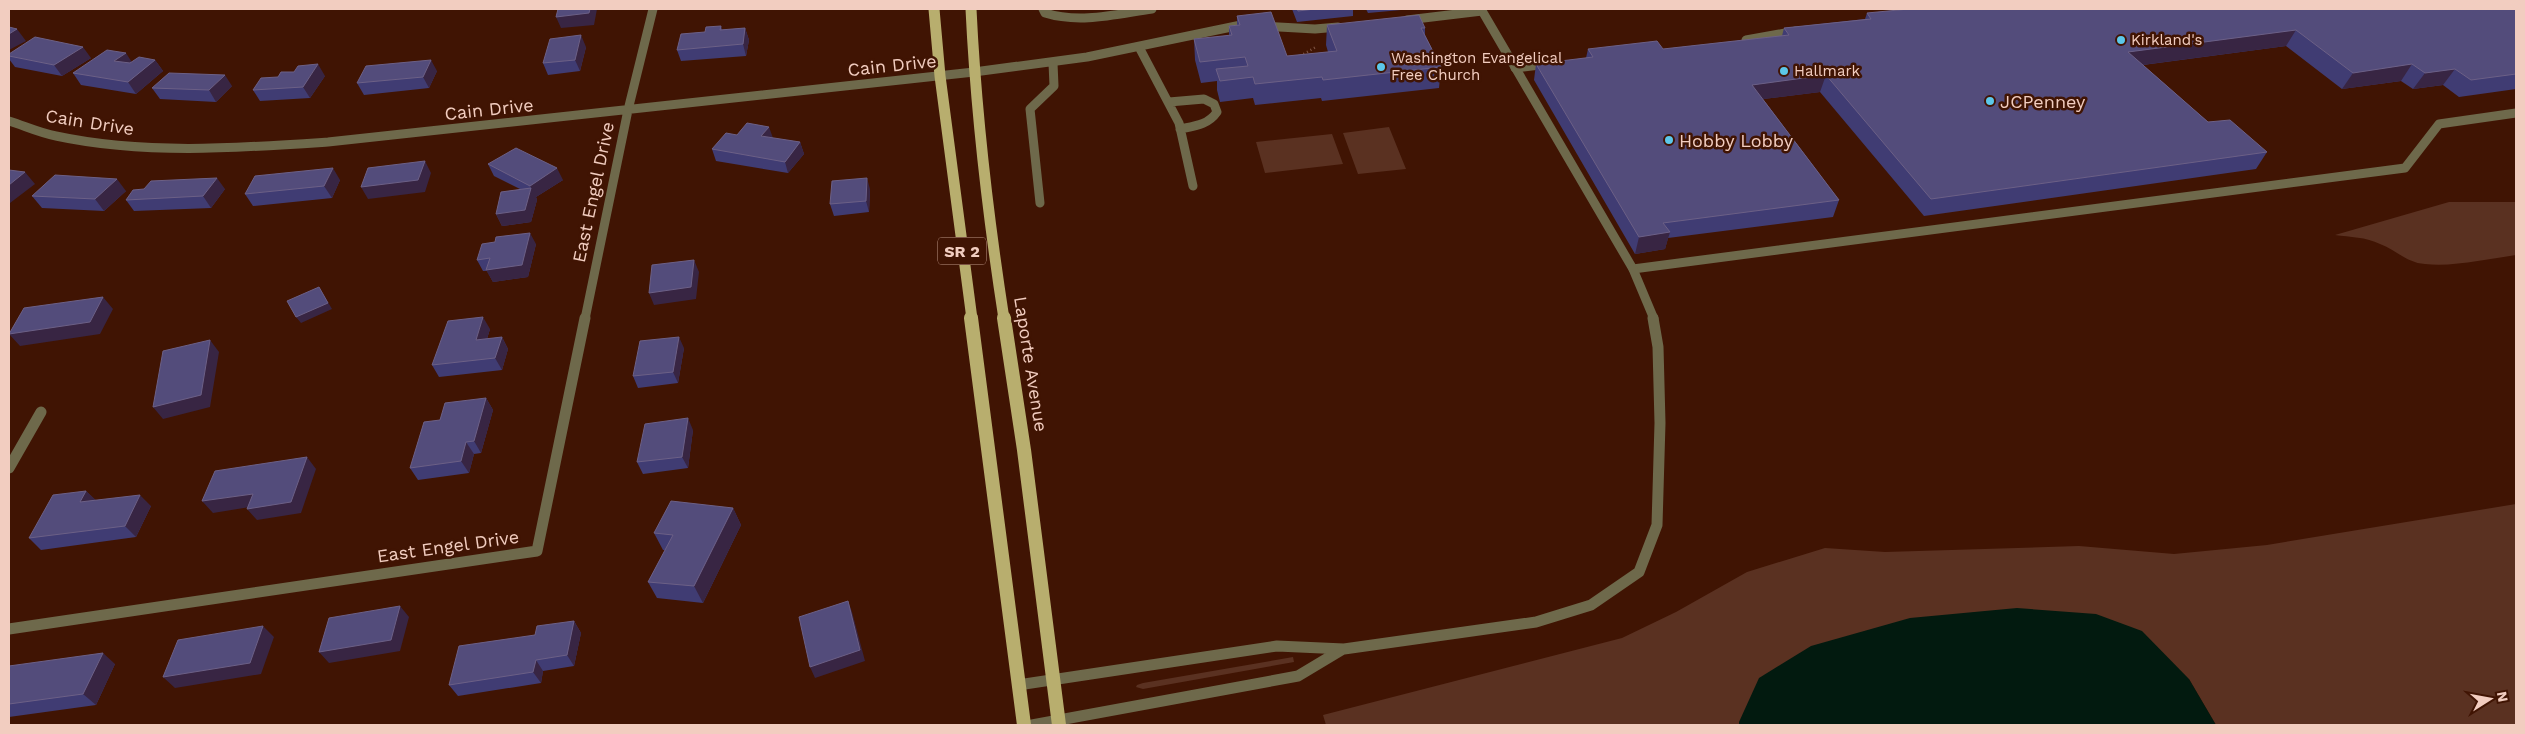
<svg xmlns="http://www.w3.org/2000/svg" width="2525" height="734" font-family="'Work Sans',sans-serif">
<rect width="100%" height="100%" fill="#401403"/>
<path fill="#5a3121" d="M1389,127L1406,169L1358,174L1343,133Z
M1332,134L1343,164L1265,173L1256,142Z
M2449,202H2516V255C2487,259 2454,267 2425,264C2407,263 2396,250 2380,244C2366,237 2350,237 2335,235Z
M2516,504V725H2216L2189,679L1739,722V725H1326L1323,715L1622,638L1676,612L1747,572L1825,548L1885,552L2079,546L2174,554L2267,545Z
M1293,657L1294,662L1143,689L1136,687L1137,685L1143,683Z"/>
<path fill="#021a0f" d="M2017,608L2096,614L2142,631L2189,679L2216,725H1739V722L1759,678L1811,646L1910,618Z"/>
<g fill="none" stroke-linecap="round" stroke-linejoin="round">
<path stroke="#805747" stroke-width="2.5" stroke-dasharray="1 3" stroke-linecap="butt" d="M1300,56L1316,47"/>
<path stroke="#6e694b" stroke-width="9" d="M1043,9L1045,13C1080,24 1117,14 1152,9
M1407,20L1482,11
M1263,26L1315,29L1338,27
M1746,40L1796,31
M1139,47L1179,123L1193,186
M1515,68L1548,64
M974,72L1087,57L1241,25
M1169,102L1204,99L1214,104L1217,112C1208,125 1195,126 1180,129
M1040,203L1030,109L1054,86L1053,63
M1633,269L2405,168L2439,124L2516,113"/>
<path stroke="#6e694b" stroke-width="9" d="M1481,9L1633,269L1654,319
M9,121C25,126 40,133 56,136C144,155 239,148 328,142L974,72
M585,319L628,110L653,9"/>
<path stroke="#6e694b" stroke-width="11" d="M9,468L41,412
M9,629L537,551L585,318
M1018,685L1277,646L1344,649L1536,622L1591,605L1639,572L1657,525L1660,423L1658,347L1653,318
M1032,725L1298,676L1343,649"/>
<path stroke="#b8ae6e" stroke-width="11" d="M934,9L940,76L972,319
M971,9C976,113 988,216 1004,319"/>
<path stroke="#b8ae6e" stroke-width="14" d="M971,318L1024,725
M1004,318L1024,450L1059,725"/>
</g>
<path fill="#403c73" d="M1292,9H1353V16L1297,22Z
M1366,9H1401V10L1368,13Z
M2516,9V89L2459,97L2443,85L2413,89L2401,81L2342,89L2286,46L2143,65L2208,122L2267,152L2256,169L1924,216L1820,92L1763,99L1839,200L1833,217L1668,238L1665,249L1635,254L1534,80L1536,64L1586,58L1588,49H1663L1782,36L1784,28L1865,19L1867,13Z
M1237,16L1287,56L1328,52L1326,45L1327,25L1425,28V35L1441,67L1439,88L1322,101L1321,98L1255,105L1253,98L1220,102L1217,90V81L1201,83L1195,60L1194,39L1229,36V26L1237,25Z
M721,26L722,30L745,28L749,40L746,56L681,61L677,50L705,32Z
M586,47L580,71L548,75L543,63Z
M9,54L91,58L62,76L15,67L9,59Z
M155,60L163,71L136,94L81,85L73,73L132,62Z
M437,71L429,88L364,95L357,83Z
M325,76L310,98L260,101L253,90Z
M232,86L216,102L160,99L152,88Z
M737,135L773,138L800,142L804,154L788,173L716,161L712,149Z
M488,164L563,180L536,197L537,200L531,222L502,226L496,214L520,189L494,176Z
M340,180L332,198L253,206L245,194Z
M225,189L211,208L134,211L126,200Z
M870,189L869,212L834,216L830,204Z
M126,191L104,211L42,208L32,196Z
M495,242L536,244L528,277L493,282L487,271H483L477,260Z
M490,329L487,339L502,337L508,349L502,370L439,377L432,365Z
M684,348L678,383L638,388L633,376Z
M486,398L493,410L481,453L474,454L469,473L418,480L410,468L440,420Z
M693,430L688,468L643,474L637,462Z
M86,491L95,500L151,506L136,537L41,550L29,538Z
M733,508L741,525L703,603L657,598L648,582L665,550H663L654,533Z
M574,621L581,633L574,666L543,671L541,683L458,696L449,685L535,635Z
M115,664L96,705L9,717V666Z"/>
<path fill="#382543" d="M590,9H597L594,25L561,28L556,17Z
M745,28L749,40L746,56L743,44Z
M17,29L26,41L9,50V34Z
M2296,30L2286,46L2119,68L2128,52Z
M581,35L586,47L580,71L575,60Z
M83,47L91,58L62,76L54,65Z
M126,53L133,64L114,61Z
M155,60L163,71L136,94L128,82Z
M431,60L437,71L429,88L423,77Z
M318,64L325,76L310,98L303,87Z
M2412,64L2401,81L2342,89L2353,73Z
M2455,69L2443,85L2413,89L2425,73Z
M225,75L232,86L216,102L209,90Z
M1826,75L1820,92L1747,101L1752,85Z
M769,127L773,138L761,136Z
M800,142L804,154L788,173L785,162Z
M425,161L431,173L425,192L368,199L361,187Z
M333,168L340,180L332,198L324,186Z
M557,168L563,180L536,197L537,200L531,222L502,226L496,214L531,188L530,186Z
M25,172L35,184L10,203L9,202V185Z
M217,178L225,189L211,208L203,196Z
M867,178L870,189L869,212L866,201Z
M117,179L126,191L104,211L95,199Z
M1670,232L1665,249L1635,254L1639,237Z
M530,233L536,244L528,277L493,282L486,270Z
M694,260L699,272L696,299L654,305L649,293Z
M319,287L332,309L301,323L296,317Z
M103,297L113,309L100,334L20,346L9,334Z
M483,317L490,329L483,352L476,340Z
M502,337L508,349L502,370L495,358Z
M679,337L684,348L678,383L673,372Z
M210,340L219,352L210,407L163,419L153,407Z
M486,398L493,410L481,453L474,441Z
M688,418L693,430L688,468L682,457Z
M466,442L474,454L469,473L461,461Z
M307,457L316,469L301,513L257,520L247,509Z
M86,491L98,502H80Z
M253,494L262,505L213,513L202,501Z
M140,495L151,506L136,537L125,526Z
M733,508L741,525L703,603L694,586Z
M848,601L852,612L865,661L815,678L810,667Z
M400,606L409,617L400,651L329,663L319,652Z
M574,621L581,633L574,666L567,655Z
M263,626L274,637L261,674L175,688L163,677Z
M103,653L115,664L96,705L83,694Z
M536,660L543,671L541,683L533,672Z"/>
<path fill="#534c7b" stroke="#6c6086" d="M558,9H590L589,13L556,17Z
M1297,9H1315L1298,11Z
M1909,9H2516V74L2471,80L2455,69L2425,73L2412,64L2353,73L2296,30L2128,52L2208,122L2230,120L2267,152L1931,199L1826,75L1752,85L1839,200L1663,223L1670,232L1639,237L1536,64L1593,57L1588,49L1657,41L1663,49L1789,35L1784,28L1871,19L1867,13Z
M1271,12L1287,56L1337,51L1327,25L1419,15L1425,28H1421L1441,67L1323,80L1322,77L1255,84L1253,77L1220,81L1216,69L1248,66L1245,57L1200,62L1194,39L1232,35L1229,26L1240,25L1237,16Z
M721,26L720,30L745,28L743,44L677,50L681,34L705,32L706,27Z
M9,27L17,29L9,34Z
M581,35L575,60L543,63L550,39Z
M35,37L83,47L54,65L9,56V54Z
M107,50L126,53L114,61L130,63L139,57L155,60L128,82L73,73Z
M431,60L423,77L357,83L366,66Z
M318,64L303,87L253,90L261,78L278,77L281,72H294L298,66Z
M169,73L225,75L209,90L152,88Z
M747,123L769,127L761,136L800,142L785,162L712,149L726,133L737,135Z
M516,148L557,168L530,186L488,164Z
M425,161L418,180L361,187L368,168Z
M333,168L324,186L245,194L255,176Z
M9,170L25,172L9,185Z
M55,175L117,179L95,199L32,196Z
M217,178L203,196L126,200L133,190L144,189L151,181Z
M867,178L866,201L830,204L832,181Z
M531,188L525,210L496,214L501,192Z
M530,233L522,265L486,270L490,258L477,260L482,244L495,242L496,237Z
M694,260L691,287L649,293L652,265Z
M319,287L328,303L296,317L287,301Z
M103,297L90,322L9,334L24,308Z
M483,317L476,340L502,337L495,358L432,365L448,321Z
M679,337L673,372L633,376L640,341Z
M210,340L201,395L153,407L163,351Z
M486,398L474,441L466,442L461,461L410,468L424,422L440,420L445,403Z
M688,418L682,457L637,462L645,424Z
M307,457L291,502L247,509L253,494L202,501L215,471Z
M86,491L80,502L140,495L125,526L29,538L53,495Z
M671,501L733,508L694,586L648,582L673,535L654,533Z
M848,601L860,650L810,667L799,617Z
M400,606L391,640L319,652L329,618Z
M574,621L567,655L536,660L533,672L449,685L459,646L535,635L537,626Z
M263,626L250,663L163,677L178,640Z
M103,653L83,694L9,704V666Z"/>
<g fill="#5cc7e8" stroke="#401403" stroke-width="2">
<circle cx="2121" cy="40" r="5"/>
<circle cx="1381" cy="67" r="5"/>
<circle cx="1784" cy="71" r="5"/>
<circle cx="1990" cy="101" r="5"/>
<circle cx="1669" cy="140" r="5"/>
</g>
<g text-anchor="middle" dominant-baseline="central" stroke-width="5" stroke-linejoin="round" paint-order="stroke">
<g font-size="15" fill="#f2cdc0" stroke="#401403" text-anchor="start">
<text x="2131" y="40">Kirkland's</text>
<text x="1391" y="58">Washington Evangelical<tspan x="1391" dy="17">Free Church</tspan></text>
<text x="1794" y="71">Hallmark</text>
</g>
<rect fill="#401403" stroke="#bd9687" stroke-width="1" x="938" y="237.5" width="48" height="27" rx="4"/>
<g font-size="16" font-weight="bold" fill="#f2cdc0">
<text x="962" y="251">SR 2</text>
</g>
<g font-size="18" fill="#f2cdc0" stroke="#401403">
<text transform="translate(892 65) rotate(-6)">Cain Drive</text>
<text transform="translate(489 109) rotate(-6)">Cain Drive</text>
<text transform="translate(90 122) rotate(9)">Cain Drive</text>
<text transform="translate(593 192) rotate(-78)">East Engel Drive</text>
<text transform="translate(1031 364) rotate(81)">Laporte Avenue</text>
<text transform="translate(448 546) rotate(-8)">East Engel Drive</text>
</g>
<g font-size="18" fill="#f2cdc0" stroke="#401403" text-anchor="start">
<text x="2000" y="101">JCPenney</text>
<text x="1679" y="140">Hobby Lobby</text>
</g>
</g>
<rect width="2525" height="734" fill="none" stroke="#f2cdc0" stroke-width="20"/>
<g transform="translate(2490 699) rotate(79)" stroke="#401403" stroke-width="4" paint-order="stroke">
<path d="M0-4L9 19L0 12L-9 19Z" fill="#f2cdc0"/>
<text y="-8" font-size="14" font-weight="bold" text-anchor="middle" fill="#f2cdc0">N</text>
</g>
</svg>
